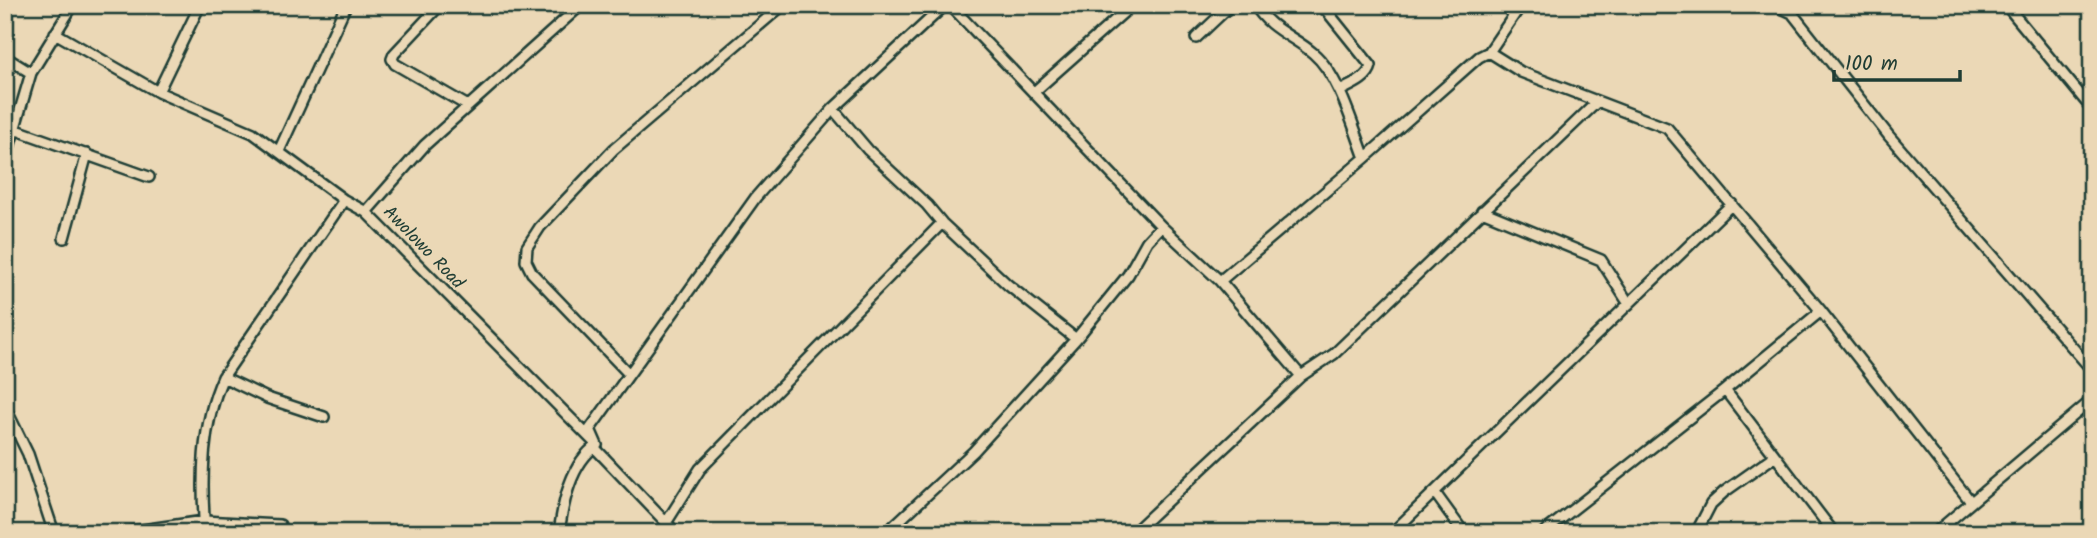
<svg xmlns="http://www.w3.org/2000/svg" width="2097" height="538" font-family="Kalam,sans-serif">
<rect width="100%" height="100%" fill="#ebd8b6"/>
<filter id="ink" filterUnits="userSpaceOnUse"><feTurbulence type="fractalNoise" baseFrequency=".0143" numOctaves="2"/><feDisplacementMap in="SourceGraphic" scale="14" xChannelSelector="R" yChannelSelector="G"/><feConvolveMatrix kernelMatrix="1 2 1 2 8 2 1 2 1" color-interpolation-filters="sRGB"/></filter>
<g filter="url(#ink)">
<g fill="none" stroke-linecap="round" stroke-linejoin="round">
<defs>
<path id="minor" d="M440,5L394,54L392,59L395,64L468,106
M950,5L1161,226L1220,281L1301,376
M1255,5C1269,29 1293,36 1313,53C1339,75 1353,126 1365,158
M1322,5L1371,66C1368,79 1351,85 1340,91
M1775,5L1792,13L1889,136L2092,370
M2006,5L2092,109
M55,33L158,92L253,133L344,200L366,212L597,445L594,447L676,533
M1196,38L1231,5
M1489,52L1521,72L1667,128L1821,311L1971,502
M5,57L31,73
M158,92L200,5
M1034,92L1132,5
M833,109L868,150L927,205L942,223L1008,285L1076,339
M14,129L149,177
M279,151L346,5
M5,161L31,73L73,5
M1482,211L1601,260L1629,304
M366,212L425,145L581,5
M64,238L87,154
M1220,281L1365,158L1479,57L1489,52L1521,5
M629,374L532,273L526,261L527,247L540,227L614,149L783,5
M223,377L267,398L324,417
M1725,390L1834,533
M5,407L28,454L54,533
M1435,493L1464,533
M666,523L700,469L942,223
M121,533L204,521L280,525
M205,533C201,480 201,426 223,377L344,200
M559,533C563,502 571,463 597,445L590,429L756,197L833,109L945,5
M886,533L974,451L1076,339L1128,275L1147,241L1161,226
M1133,533L1301,376L1334,354L1597,102
M1392,533L1732,204
M1543,533L1725,390L1821,311
M1696,533L1711,504L1724,492L1775,456
M1935,533L2092,400"/>
</defs>
<use href="#minor" stroke="#1f3d34" stroke-width="14"/>
<use href="#minor" stroke="#ebd8b6" stroke-width="9"/>
</g>
</g>
<g text-anchor="middle" dominant-baseline="central" stroke-width="5" stroke-linejoin="round" paint-order="stroke">
<g font-size="18" fill="#1f3d34" stroke="#ebd8b6">
<text transform="translate(423 248) rotate(46)">Awolowo Road</text>
</g>
</g>
<rect width="2097" height="538" fill="none" stroke="#ebd8b6" stroke-width="28"/>
<rect x="14" y="14" width="2069" height="510" fill="none" stroke="#1f3d34" stroke-width="2.5" filter="url(#ink)"/>
<path d="M1834 70v10h126v-10" fill="none" stroke="#1f3d34" stroke-width="3.5"/>
<text x="1845" y="70" font-size="21" fill="#1f3d34" stroke="#ebd8b6" stroke-width="5" paint-order="stroke">100 m</text>
</svg>
